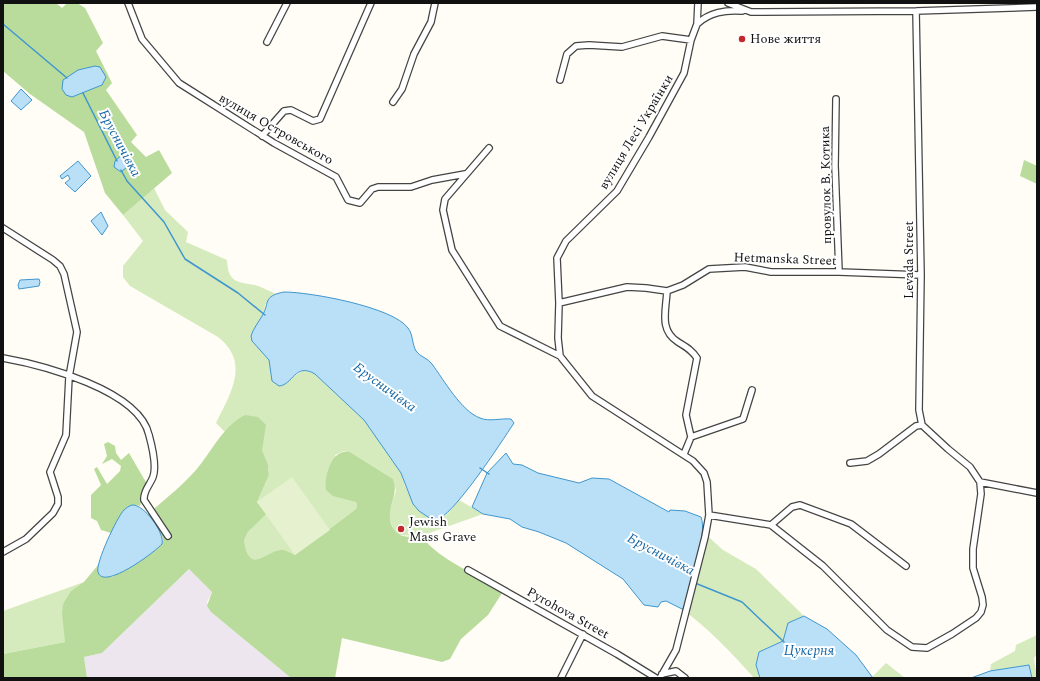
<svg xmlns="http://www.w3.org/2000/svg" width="1040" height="681" font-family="Spectral,serif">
<rect width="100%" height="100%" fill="#fffdf5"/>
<path fill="#eee6ef" d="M189,569L212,592L207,602L211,612L291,678H87L84,657L102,653Z"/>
<path fill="#d5ebbd" d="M154,188L165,210L188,232L186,242L227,260C228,282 236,282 255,285C262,287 269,291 276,294L265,305L264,314L252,332V341L269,360L271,377C276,378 283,380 288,379C299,377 300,365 315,374L364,420L401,473L405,486L419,511L425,514L429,519C446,521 448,512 459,500L483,514L421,536L398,535L395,532L389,518V512L396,491L393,479L350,452L344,451L335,455L353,500L356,502L357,506L356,509L295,555C290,553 286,549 280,550C266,551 249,576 244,540L248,532L265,514L257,502L269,475V470L262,450L228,435L216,423C230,394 251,363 218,337L130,286L123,277V266L143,241L123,215Z
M702,531L723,550L756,569L804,616L788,623L783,641L759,652L756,665L760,678H754C732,653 709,629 682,609L684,608Z
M99,564V569L65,642L3,654V611L84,582Z
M1037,635V654L1034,658L1037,678H1032L1029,665L990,671L991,664L1015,651L1016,645Z
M886,663L905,678L872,677Z"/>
<path fill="#b9dc9c" d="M3,3H56L62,8L67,3H77L85,8L103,43L96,51L112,83L106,90L137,135L131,142L146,157L159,150L172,173L123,215L105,193L84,132L30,94L3,71Z
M1024,160L1037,166V184L1020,176Z
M245,415L258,417L266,425L262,450L268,465L269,475L257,502L266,514L248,532L244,540C249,576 266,551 280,550C286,549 290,553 295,555L356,509L357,506L356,502L333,496L326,490C324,476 332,448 350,452L393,479C400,496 384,509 392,526C398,539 409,537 421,536C442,562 476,574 504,590L488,615L461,639L450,659L442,662L342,638L335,678H291L211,612L207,606L212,592L189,569L102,653L84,657L87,678H3V654L65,642L62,613L63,604L71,591L84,582L99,564L97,569L112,577L159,547L163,540L162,536L148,514C164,500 182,486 196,470C212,451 223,426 245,415Z
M108,442L115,446L116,453L121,460L129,453L147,484L140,506L136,505L124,510L111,533L101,530L97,521L91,518V495L101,485L94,469L97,467L107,484L120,471L121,466L112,459L102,464L107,456L104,444Z"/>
<path fill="#e6f2cf" d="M292,477L330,530L295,555L257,502Z"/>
<path fill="#b9e0f7" stroke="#3f96cf" d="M95,66L100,67L106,77L102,85L72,97L66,95L62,89L63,80L78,70Z
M21,89L32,100L21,110L11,101Z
M125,152L133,162L121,172L114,167L115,161Z
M78,161L91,176L75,192L65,183L70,179L68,175L62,179L60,176Z
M101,212L108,226L102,235L91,221Z
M39,279L40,282L39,286L19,289L18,285L20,280Z
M284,292C310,292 393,307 408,328C413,334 412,344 416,351C420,357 428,358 432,364C444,380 461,411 480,418C489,422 501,418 511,419L514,423C502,441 452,519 434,521L419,511L413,504L401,473L364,420L315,374C295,362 293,385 279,386L272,381L269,360L252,341L251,336C253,329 258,323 262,316C270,304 262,296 284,292Z
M506,453L513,464L522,465L538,473L579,483L592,478L609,479L669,512L670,510L685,511L701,517C708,534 689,587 684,608L682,609L666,601L661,602L658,607L644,605L623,579L566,543L539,532L522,527L510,519L483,514L472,507L487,473Z
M132,505C144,504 165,533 162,544C155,552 103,591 98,572C95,564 117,517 124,510C126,508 129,506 132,505Z
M804,616L827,629L856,655L873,678H760L756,665L759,652L783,641L788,623Z
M1029,665L1032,678H971L990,671Z"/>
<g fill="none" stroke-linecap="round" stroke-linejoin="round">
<path stroke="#3f96cf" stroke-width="1.5" d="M3,24L67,78
M83,93L117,161
M121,170L127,181L164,222L185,259L238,293L265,315
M480,468L489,474
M695,583L742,602L784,642"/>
<defs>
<path id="minor" d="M128,3L142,39L179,83L274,143L336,177L348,200L360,203L372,189L378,187H411L432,180L465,174
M728,3L751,12L916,11L1037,7
M916,11L921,275L919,410L922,425L948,449L970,467L980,482
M697,24C710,12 725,10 742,11
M267,42L287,3
M560,80L567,54L576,46L589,45L622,47L662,36L691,40
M836,99L835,166L839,272
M393,102L402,89L414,54L431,22L435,3
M262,136L284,111L291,110L313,121L320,119L371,3
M489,148L445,199L443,210L452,250L500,326L560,356
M3,228L53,260L60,266L64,274L77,332L69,377L66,435L50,472L58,497V504L53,513L26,539L3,552
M667,291C666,311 659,330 678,342C686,347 692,350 697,358L686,415L691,437L684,454
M559,303L627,287L646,288L667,291L683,285L709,269L745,267L771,272H839L921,275
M3,358C42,365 139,390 149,435C152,446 157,466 153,477C150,485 143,491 144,500L168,536
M691,437L743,419L752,390
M850,463L867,461L879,454L916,426L922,425
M980,482L1037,493
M709,515L771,525L823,566L887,630L912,647L927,648L952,634L976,618L981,612L983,605L982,597L973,568V549L981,494L980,482
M771,525L792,507L800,505L851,524L906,566
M468,570L617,654L656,678
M662,674L676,671L685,678
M561,678L583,634
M660,678L676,650L705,537L709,515L707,482L704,473L693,461L592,396L560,356L558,338L559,303L557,258L566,241L617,191L649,137L684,73L691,40L697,24L698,3"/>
</defs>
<use href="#minor" stroke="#444" stroke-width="8"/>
<use href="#minor" stroke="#fff" stroke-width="5.5"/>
</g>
<g fill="#c4262e" stroke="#fff" stroke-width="1.5">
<circle cx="742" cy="39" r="4"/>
<circle cx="401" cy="529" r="4"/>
</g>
<g text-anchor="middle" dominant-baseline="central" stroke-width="4" stroke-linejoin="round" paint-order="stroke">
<g font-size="13" fill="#111" stroke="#fff" text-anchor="start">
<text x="750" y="39">Нове життя</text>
<text x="409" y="522">Jewish<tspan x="409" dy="15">Mass Grave</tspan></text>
</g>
<g font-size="13" fill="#111" stroke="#fff">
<text transform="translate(276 129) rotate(30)">вулиця Островського</text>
<text transform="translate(636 132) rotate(-59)">вулиця Лесі Українки</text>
<text transform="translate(826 185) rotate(-91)">провулок В. Котика</text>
<text transform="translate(785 259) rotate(2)">Hetmanska Street</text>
<text transform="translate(909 260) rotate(-90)">Levada Street</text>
<text transform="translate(568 613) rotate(29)">Pyrohova Street</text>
</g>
<g font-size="14" font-style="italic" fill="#1768a6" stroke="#fff">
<text transform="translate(120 143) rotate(62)">Брусничівка</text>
<text transform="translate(385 387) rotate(36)">Брусничівка</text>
<text transform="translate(661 554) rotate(28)">Брусничівка</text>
<text x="809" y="650">Цукерня</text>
</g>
</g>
<rect width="1040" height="681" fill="none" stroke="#111111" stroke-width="8"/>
</svg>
